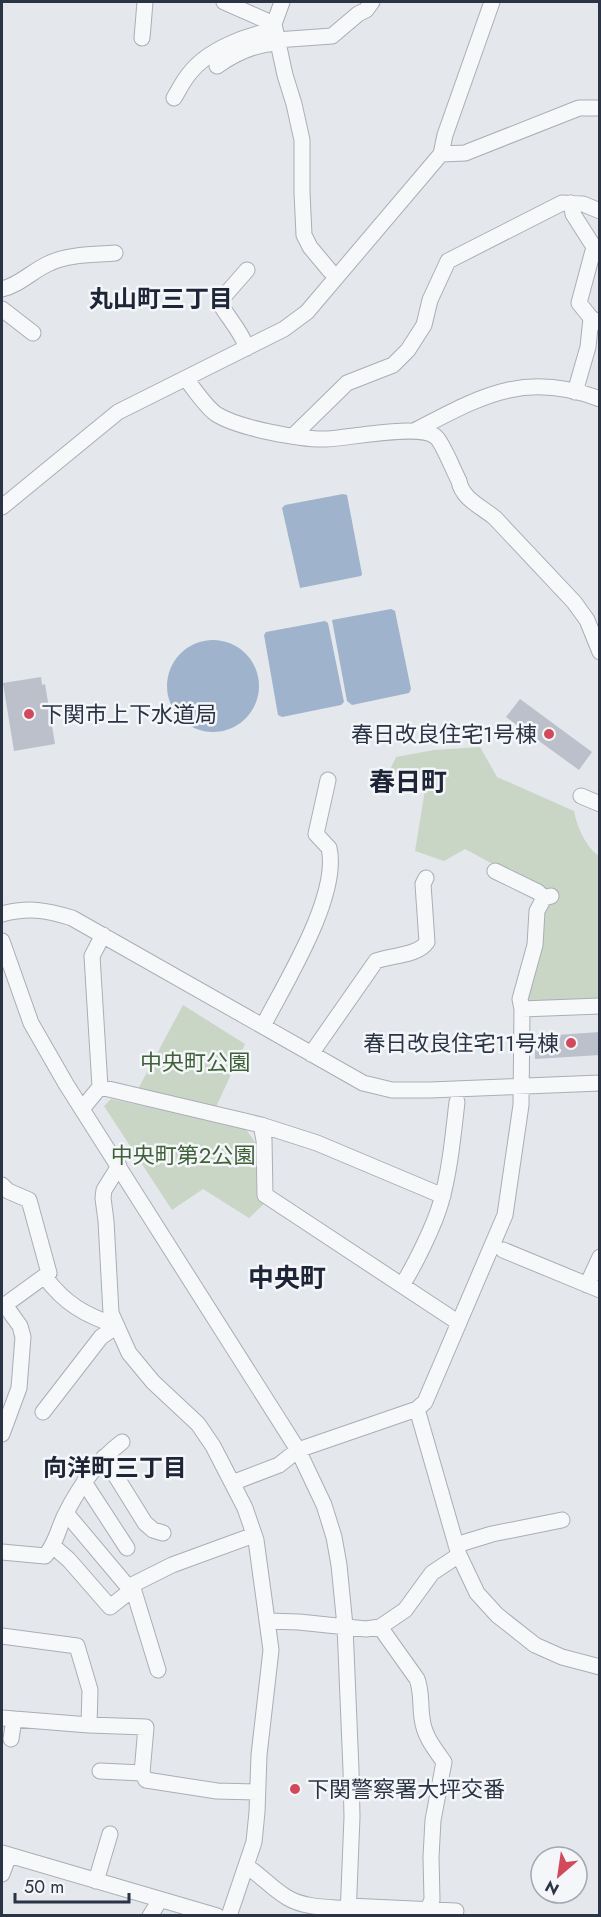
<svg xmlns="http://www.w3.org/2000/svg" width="601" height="1917" font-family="Jost,'Noto Sans JP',sans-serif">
<rect width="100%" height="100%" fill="#e4e7ec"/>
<path fill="#c9d6c5" d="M480,747L497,777L574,811C577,827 586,847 599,856V1001L530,1003L526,999L542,891L465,849L444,861L415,851L426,784L390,770L396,757L434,750Z
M183,1005L245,1044L216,1107L138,1089Z
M111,1099L245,1128L255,1142L257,1199L265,1203L249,1218L203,1189L172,1210L104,1106Z"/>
<path fill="#9fb4cc" d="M343,494L347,495L362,574L361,576L300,588L282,508L285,505Z
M391,609L395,611L411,689L409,693L352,705L347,701L332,620Z
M325,621L328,623L344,702L341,705L282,717L278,715L264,635L266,632Z
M167 686a46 46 0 1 1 92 0a46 46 0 1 1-92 0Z"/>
<path fill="#bbc0ca" d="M41,677L42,685L45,684L55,744L14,751L3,683Z
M520,699L592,752L579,770L506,717Z
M600,1032V1055L535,1059V1050H544L543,1036Z"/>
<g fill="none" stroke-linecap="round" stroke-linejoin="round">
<defs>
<path id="minor" d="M224,2L274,24
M282,2L274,24L285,75L294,104L302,140V192L304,235L310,247L330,271
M142,38L145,2
M276,40L332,36L358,14L366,10L372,2
M217,66C234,54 256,44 277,43
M174,98C179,90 183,81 189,74C207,50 246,35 275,30
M441,154L465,153L579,108H600
M571,203L573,214L594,247L579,303L591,318L600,323
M247,270L219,302C228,318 241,331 247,348
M2,289C20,285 33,270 50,263C69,254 94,255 115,253
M2,309L33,333
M186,379C195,390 205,406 216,414C238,428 301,440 327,439C349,438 421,423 436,437C443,443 454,472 459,481C462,499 482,507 495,518L574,602L587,620L600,652
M575,392L588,347L591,318
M414,431C480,397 523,370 600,399
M294,435L347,383L393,365L408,350L424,325L430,300L448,261L562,203L583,204L600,211
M2,507L118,412L284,329L307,312L441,154L445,135L492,2
M581,796L600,804
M495,871L538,892L544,898
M2,914C29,907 46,910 72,918L363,1083L392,1090H430L600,1083
M2,941L31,1023L66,1084L298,1450L324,1505L334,1537L339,1565L345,1626L351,1770L352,1817L348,1916
M522,1009L600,1006
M263,1026C285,983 340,896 329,848L316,834L328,780
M311,1054L376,961C391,955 418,956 427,942L423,884L426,878
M100,1087L261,1125L317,1143L443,1196
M82,1109L100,1087L92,956L103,935
M261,1125L264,1140L265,1195L459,1323
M119,1166L104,1190L103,1198L106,1221L111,1313L129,1353L153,1382L198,1424L213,1446L245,1508L256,1540L271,1650L259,1755L257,1812L254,1842L229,1916
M2,1185L8,1191L29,1200L49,1273L2,1307
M503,1250L600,1290
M45,1277C65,1304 85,1315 117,1326
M402,1285C414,1267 435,1224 441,1202C450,1170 453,1136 457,1102
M587,1285L600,1257
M417,1409L459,1555L477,1593L497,1615L535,1645L562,1657L600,1667
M43,1412L101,1337L117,1326
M2,1434L19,1388L23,1337L20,1326L5,1305
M104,1457L145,1523L153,1530L163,1533
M84,1482L127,1548
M232,1483L279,1465L298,1450L417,1409L425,1402L505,1215L521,1105L522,1009L520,999L535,945L537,911L544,898L551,896
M66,1513L129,1588L132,1585
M456,1545L492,1534L562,1520
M53,1546L69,1560L110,1607L133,1589
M2,1552L45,1556C56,1544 58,1529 65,1515C79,1487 97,1461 122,1442
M267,1621L299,1622L366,1629L380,1627L405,1610L432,1573L459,1555
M380,1627L417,1679C422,1692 420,1705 422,1718C424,1736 434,1748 444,1762L433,1820L431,1857L432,1900L424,1916
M2,1636L77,1646L90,1690L89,1725L2,1718
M158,1670L132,1585L172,1565L254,1535
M89,1725L146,1727L142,1773L146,1780L217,1791L257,1792
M11,1739L14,1719
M100,1771L142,1773
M2,1853L217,1916
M246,1866C261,1875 272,1889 288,1898C305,1908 329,1907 349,1909
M2,1874L9,1855
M96,1881L110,1834
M349,1906L456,1911
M150,1916L160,1900"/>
</defs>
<use href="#minor" stroke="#a9aeb7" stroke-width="17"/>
<use href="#minor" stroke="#f7f8fa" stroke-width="15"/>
</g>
<g fill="#d1495b" stroke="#f4f6f9" stroke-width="2">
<circle cx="29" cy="714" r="6"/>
<circle cx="549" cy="734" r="6"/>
<circle cx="571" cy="1043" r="6"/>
<circle cx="295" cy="1789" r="6"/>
</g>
<g text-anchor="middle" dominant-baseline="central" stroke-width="5" stroke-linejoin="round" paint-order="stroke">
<g font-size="22" fill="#2b3445" stroke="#f4f6f9" text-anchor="start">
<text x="41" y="714">下関市上下水道局</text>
<text x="537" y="734" text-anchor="end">春日改良住宅1号棟</text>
<text x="559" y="1043" text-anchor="end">春日改良住宅11号棟</text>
<text x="307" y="1789">下関警察署大坪交番</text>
</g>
<g font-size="22" fill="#3f6138" stroke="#f4f6f9">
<text x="195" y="1062">中央町公園</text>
<text x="183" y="1155">中央町第2公園</text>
</g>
<g font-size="24" font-weight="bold" fill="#1d2536" stroke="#f4f6f9">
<text x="161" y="298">丸山町三丁目</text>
<text x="115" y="1467">向洋町三丁目</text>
</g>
<g font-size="26" font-weight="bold" fill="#1d2536" stroke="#f4f6f9">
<text x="408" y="782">春日町</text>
<text x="287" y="1278">中央町</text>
</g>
</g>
<rect width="601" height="1917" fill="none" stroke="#2b3445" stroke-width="6"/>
<g transform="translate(559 1875) rotate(209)"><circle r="28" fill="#f4f6f9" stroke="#a4a8b1" stroke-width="1.5"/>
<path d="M0-4.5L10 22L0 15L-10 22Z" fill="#d1495b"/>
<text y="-9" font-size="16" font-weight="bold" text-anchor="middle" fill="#2b3445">N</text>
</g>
<path d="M15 1893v9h114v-9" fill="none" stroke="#2b3445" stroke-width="3"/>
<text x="24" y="1893" font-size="18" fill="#2b3445" stroke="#f4f6f9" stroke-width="4.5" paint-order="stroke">50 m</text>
</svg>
